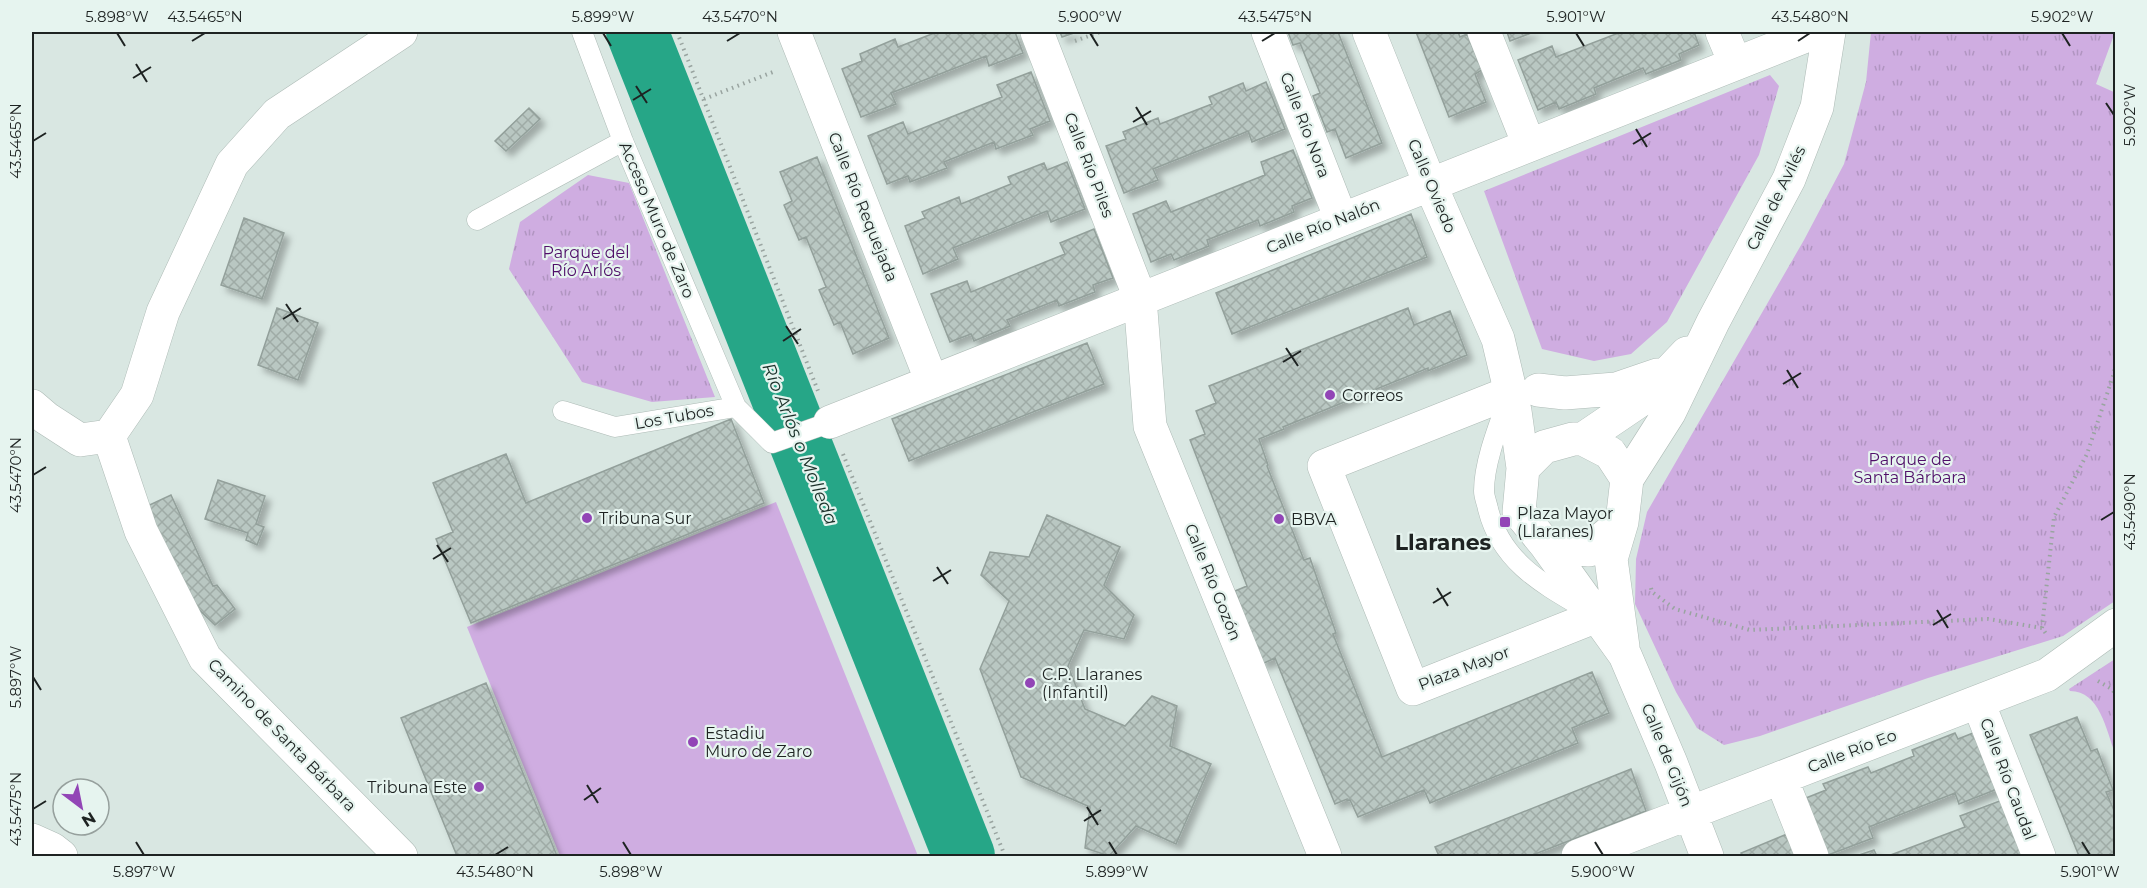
<svg xmlns="http://www.w3.org/2000/svg" width="2147" height="888" font-family="Montserrat,sans-serif">
<defs>
<pattern id="park-tufts" width="24" height="20" patternUnits="userSpaceOnUse" patternTransform="scale(1.5)"><rect width="24" height="20" fill="#cfade1"/><path d="M3 7l-1-3M5 7V3M7 7l1-3M15 17l-1-3M17 17v-4M19 17l1-3" fill="none" stroke="#b195c1"/></pattern>
<pattern id="building-cross-hatch" width="8" height="8" patternUnits="userSpaceOnUse" patternTransform="scale(1.5)"><rect width="8" height="8" fill="#b9c7c2"/><path d="M0 0l8 8M0 8l8-8" fill="none" stroke="#9faba6"/></pattern>
<filter id="shadow"><feDropShadow dx="5.5" dy="5.5" stdDeviation="3" flood-color="#0004"/></filter>
</defs>
<rect width="100%" height="100%" fill="#d9e7e2"/>
<path fill="url(#park-tufts)" d="M1871,32H2115L2096,84L2116,93L2115,601L2063,636L1928,678L1760,736L1724,745L1697,728L1676,692L1635,604L1636,559L1647,512L1804,240L1844,164L1866,82Z
M1770,75L1779,86L1759,155L1667,322L1631,354L1594,361L1542,349L1484,191Z
M588,175L629,183L715,397L652,402L582,382L509,269L520,222Z
M2115,659V753C2106,730 2100,691 2070,691L2069,689Z"/>
<path fill="#cfade1" d="M776,502L918,856H560L467,627Z"/>
<g fill="none" stroke-linecap="round" stroke-linejoin="round">
<path stroke="#26a687" stroke-width="62" d="M637,32L964,856"/>
</g>
<path fill="url(#building-cross-hatch)" stroke="#93a09b" stroke-width="1.5" filter="url(#shadow)" d="M937,32H1015L1023,53L989,66L986,56L940,74L891,93L896,104L861,117L842,69L862,61L860,54L895,39L898,47Z
M1060,32H1077L1062,37Z
M1288,32H1338L1382,143L1346,158L1335,129L1327,132L1313,96L1320,93L1300,43L1293,45Z
M1416,32H1458L1460,37L1467,34L1482,70L1475,74L1486,102L1449,117Z
M1507,32H1534L1510,41Z
M1621,32H1694L1699,45L1679,54L1681,60L1646,74L1643,68L1594,88L1596,94L1559,109L1556,102L1538,110L1518,60L1552,46L1556,57Z
M1031,72L1050,121L1030,129L1033,135L996,149L994,142L944,162L947,168L910,182L908,176L887,184L868,136L903,122L908,134L1002,97L997,85Z
M1266,82L1285,129L1252,142L1248,131L1241,134L1153,169L1158,180L1124,193L1106,146L1126,139L1123,132L1158,118L1160,124L1212,104L1209,97L1243,83L1246,91Z
M529,108L540,119L506,151L495,141Z
M1293,150L1312,198L1292,206L1294,212L1260,226L1258,220L1207,240L1209,246L1174,260L1171,254L1151,262L1133,214L1166,201L1171,212L1265,175L1261,162Z
M817,157L889,338L853,354L840,322L834,325L819,290L826,287L806,237L799,240L784,205L792,201L780,172Z
M1067,162L1085,209L1051,222L1047,211L953,248L958,259L923,274L905,226L925,218L922,212L959,197L961,204L1011,184L1008,177L1044,163L1047,170Z
M1411,214L1427,257L1232,334L1216,293Z
M244,218L284,233L262,299L221,285Z
M1094,229L1113,278L1093,285L1095,292L1059,306L1057,300L1007,320L1010,326L974,341L971,334L950,342L931,294L967,281L971,292L1065,254L1060,243Z
M277,308L318,323L298,380L258,365Z
M1408,308L1414,325L1450,311L1467,355L1428,371V368L1283,427L1284,429L1259,439L1268,465L1267,466L1304,560L1310,558L1336,633L1333,634L1382,757L1592,672L1609,713L1572,728L1578,743L1430,803L1424,790L1358,817L1350,800L1347,801V799L1335,804L1275,658L1262,664L1235,591L1247,586L1190,440L1205,434L1196,411L1216,403L1209,386Z
M1087,343L1104,384L909,461L892,419Z
M731,419L764,503L471,623L436,539L453,532L433,483L506,454L526,503Z
M218,480L265,496L256,524L264,527L257,545L246,540L248,533L205,519Z
M171,495L213,586L217,585L235,609L215,625L188,599L145,507Z
M1047,515L1120,547L1104,585L1134,615L1124,639L1084,630L1068,666L1085,709L1125,726L1152,696L1177,706L1170,746L1211,764L1176,844L1136,826L1109,856L1085,848L1090,807L1021,777L980,669L1009,601L981,575L990,552L1029,557Z
M486,683L557,856H457L401,718Z
M2077,717L2091,751L2097,749L2113,790L2106,792L2116,815V856H2079L2030,735Z
M1978,731L2000,788L1959,804L1955,793L1869,827L1873,838L1828,855L1806,798L1826,790L1823,784L1868,767L1871,773L1914,756L1912,750L1955,733L1958,739Z
M1631,769L1646,811L1530,856H1439L1435,847Z
M2005,799L2025,856H1888L1965,827L1960,816Z
M1787,834L1796,856H1743L1741,853Z
M1874,850L1877,856H1856Z"/>
<g fill="none" stroke-linecap="round" stroke-linejoin="round">
<defs>
<path id="lane" d="M582,32L623,141L736,407L772,443L820,426
M477,220L623,141
M1509,397C1499,425 1484,462 1484,491C1484,497 1487,503 1488,509C1501,561 1541,583 1584,608
M563,411L615,427L736,407"/>
<path id="street" d="M794,32L932,382
M1037,32L1140,298L1150,426L1325,856
M1268,32L1341,219
M1369,32L1430,184L1498,339L1515,411L1523,468L1519,512L1546,545L1625,655L1671,763L1707,856
M1484,32L1529,145
M1722,32L1735,63
M1538,390L1565,393L1616,389L1657,375
M1511,392L1324,466L1413,689L1597,616
M32,406L46,418L80,440L109,436L137,395L163,312L232,164L277,114L401,32
M830,422L1816,32
M109,436L141,531L205,658L401,856
M1583,439L1645,397L1687,353
M1523,468L1544,447L1573,439H1583L1610,453L1627,479L1622,522L1611,559L1623,647
M1627,479L1669,413L1713,322L1789,179L1817,107L1829,32
M1546,545L1589,550L1622,522
M1978,702L2039,856
M1781,778L1812,856
M32,840L52,849L61,856
M1578,856L2047,675L2116,625"/>
</defs>
<use href="#lane" stroke="#aebbb6" stroke-width="21"/>
<use href="#street" stroke="#aebbb6" stroke-width="34"/>
<path stroke="#99a4a0" stroke-width="4" stroke-dasharray="1.5 4.5" stroke-linecap="butt" d="M677,32L818,391
M1075,41L1100,32
M704,99L773,72
M843,454L1005,856
M1651,588L1652,592L1675,609L1750,630L1988,619L2042,628L2047,635
M2042,628L2054,517L2087,454L2113,376L2116,363
M2098,681L2112,689L2116,695"/>
<use href="#lane" stroke="#fff" stroke-width="20"/>
<use href="#street" stroke="#fff" stroke-width="33"/>
</g>
<path fill="none" stroke="#1e2322" stroke-width="2" d="M117,33L125,46M603,33L611,46M1090,33L1098,46M1576,33L1584,46M2062,33L2070,46M192,41L205,33M727,41L740,33M1262,41L1275,33M1798,41L1810,33M136,64L147,82M133,78L151,67M636,86L647,103M633,100L651,89M2106,103L2114,115M1136,107L1147,125M1133,122L1151,111M1636,129L1647,147M33,141L46,133M1633,144L1651,133M286,304L298,322M283,319L301,308M786,326L798,344M783,341L801,329M1286,348L1298,366M1283,362L1301,351M1787,370L1798,388M1783,384L1801,373M33,475L46,467M2101,520L2114,512M437,545L448,562M433,559L451,548M937,567L948,584M933,581L951,570M1437,588L1448,606M1433,603L1451,592M1937,610L1948,628M1933,625L1951,614M33,677L41,690M587,785L598,803M584,800L601,788M1087,807L1098,825M33,809L46,801M1084,821L1101,810M136,842L144,855M623,842L631,855M1109,842L1117,855M1595,842L1603,855M2082,842L2090,855M495,855L508,847"/>
<g fill="#9245b6" stroke="#e6f4ef" stroke-width="2">
<circle cx="1330" cy="395" r="6"/>
<circle cx="587" cy="518" r="6"/>
<circle cx="1279" cy="519" r="6"/>
<rect x="1499" y="516" width="12" height="12" rx="3"/>
<circle cx="1030" cy="683" r="6"/>
<circle cx="693" cy="742" r="6"/>
<circle cx="479" cy="787" r="6"/>
</g>
<g text-anchor="middle" dominant-baseline="central" stroke-width="4.5" stroke-linejoin="round" paint-order="stroke">
<g font-size="16" fill="#1e2322" stroke="#e6f4ef">
<text transform="translate(1305 125) rotate(69)">Calle Río Nora</text>
<text transform="translate(1089 165) rotate(69)">Calle Río Piles</text>
<text transform="translate(1432 186) rotate(67)">Calle Oviedo</text>
<text transform="translate(1776 198) rotate(-64)">Calle de Avilés</text>
<text transform="translate(863 207) rotate(68)">Calle Río Requejada</text>
<text transform="translate(657 220) rotate(67)">Acceso Muro de Zaro</text>
<text transform="translate(1323 226) rotate(-22)">Calle Río Nalón</text>
<text transform="translate(674 417) rotate(-10)">Los Tubos</text>
<text transform="translate(1213 582) rotate(68)">Calle Río Gozón</text>
<text transform="translate(1464 668) rotate(-21)">Plaza Mayor</text>
<text transform="translate(282 735) rotate(46)">Camino de Santa Bárbara</text>
<text transform="translate(1852 751) rotate(-21)">Calle Río Eo</text>
<text transform="translate(1667 755) rotate(68)">Calle de Gijón</text>
<text transform="translate(2008 779) rotate(69)">Calle Río Caudal</text>
</g>
<g font-size="16" fill="#500f69" stroke="#e6f4ef">
<text x="586" y="252">Parque del<tspan x="586" dy="18">Río Arlós</tspan></text>
<text x="1910" y="459">Parque de<tspan x="1910" dy="18">Santa Bárbara</tspan></text>
</g>
<g font-size="16" fill="#1e2322" stroke="#e6f4ef" text-anchor="start">
<text x="1342" y="395">Correos</text>
<text x="1517" y="513">Plaza Mayor<tspan x="1517" dy="18">(Llaranes)</tspan></text>
<text x="599" y="518">Tribuna Sur</text>
<text x="1291" y="519">BBVA</text>
<text x="1042" y="674">C.P. Llaranes<tspan x="1042" dy="18">(Infantil)</tspan></text>
<text x="705" y="733">Estadiu<tspan x="705" dy="18">Muro de Zaro</tspan></text>
<text x="467" y="787" text-anchor="end">Tribuna Este</text>
</g>
<g font-size="18" font-style="italic" fill="#1b3029" stroke="#e6f4ef">
<text transform="translate(800 444) rotate(68)">Río Arlós o Molleda</text>
</g>
<g font-size="22" font-weight="bold" fill="#1e2322" stroke="#e6f4ef">
<text x="1443" y="542">Llaranes</text>
</g>
</g>
<rect width="2147" height="888" fill="none" stroke="#e6f4ef" stroke-width="66"/>
<g transform="translate(81 807) rotate(148)"><circle r="28" fill="#e6f4ef" stroke="#96a09d" stroke-width="1.5"/>
<path d="M0-4.5L10 22L0 15L-10 22Z" fill="#9245b6"/>
<text y="-9" font-size="16" font-weight="bold" text-anchor="middle" fill="#1e2322">N</text>
</g>
<rect x="33" y="33" width="2081" height="822" fill="none" stroke="#1e2322" stroke-width="2"/>
<g font-size="15" text-anchor="middle" fill="#1e2322">
<text x="117" y="22">5.898°W</text>
<text x="205" y="22">43.5465°N</text>
<text x="603" y="22">5.899°W</text>
<text x="740" y="22">43.5470°N</text>
<text x="1090" y="22">5.900°W</text>
<text x="1275" y="22">43.5475°N</text>
<text x="1576" y="22">5.901°W</text>
<text x="1810" y="22">43.5480°N</text>
<text x="2062" y="22">5.902°W</text>
<text transform="translate(2130 115) rotate(-90)" y="5">5.902°W</text>
<text transform="translate(16 141) rotate(-90)" y="5">43.5465°N</text>
<text transform="translate(16 475) rotate(-90)" y="5">43.5470°N</text>
<text transform="translate(2130 512) rotate(-90)" y="5">43.5490°N</text>
<text transform="translate(16 677) rotate(-90)" y="5">5.897°W</text>
<text transform="translate(16 809) rotate(-90)" y="5">43.5475°N</text>
<text x="144" y="877">5.897°W</text>
<text x="495" y="877">43.5480°N</text>
<text x="631" y="877">5.898°W</text>
<text x="1117" y="877">5.899°W</text>
<text x="1603" y="877">5.900°W</text>
<text x="2090" y="877">5.901°W</text>
</g>
</svg>
